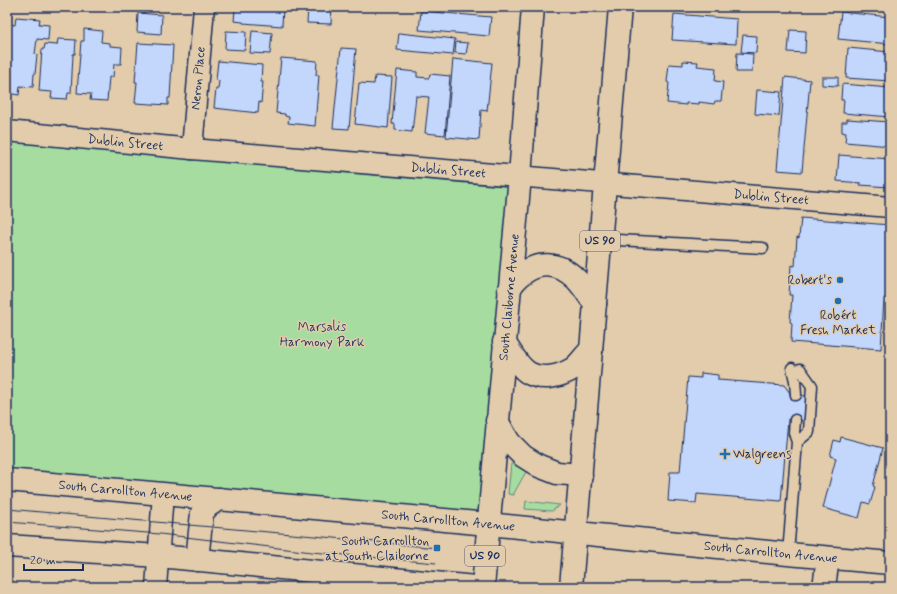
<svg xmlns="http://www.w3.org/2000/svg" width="897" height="594" font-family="Mynerve,sans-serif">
<rect width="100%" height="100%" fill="#e2ccab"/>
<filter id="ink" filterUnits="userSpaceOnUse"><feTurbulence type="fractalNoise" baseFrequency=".025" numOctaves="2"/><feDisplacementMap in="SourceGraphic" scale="8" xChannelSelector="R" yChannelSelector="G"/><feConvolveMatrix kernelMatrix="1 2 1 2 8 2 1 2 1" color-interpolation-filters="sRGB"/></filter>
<g filter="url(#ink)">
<path fill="#a6dca0" stroke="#60867f" d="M7,131L520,176L488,524L7,480Z
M514,462L527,470L514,493V495L508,494L511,464Z
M526,501L560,505L552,511L525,509Z"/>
<path fill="#c3d6fb" stroke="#1b2f5e" d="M7,7H12L11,18H7Z
M227,7H283L282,26L243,23V22L234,21L235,10L227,9Z
M308,7H332L331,24L307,23Z
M421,11L491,17L489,36L419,30Z
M841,12L890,17V44L838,39Z
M138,13L162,15L161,34L137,32Z
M674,14L737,19L736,44L672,40Z
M16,17L40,19L39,24L49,25L48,40L37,39L35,54L37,55L35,74H34L33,87L20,86L19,95L7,93V37L8,24L15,25Z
M84,29L102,31L101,42L110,43V46L122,47L121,64H114L113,77H109L107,101L90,100L91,94L77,93L81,41H84Z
M790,30L806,31L805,53L788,52Z
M226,31L246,32L245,50L225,49Z
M252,31L272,33L270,54L250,53Z
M399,33L455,39L453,55L397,50Z
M743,35L757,36L756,53L741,52Z
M58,39L76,40L75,54H73L71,93H68L67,99L51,98L52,92L39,91L42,49H44L45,44L57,45Z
M456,42L468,43L466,54L455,53Z
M138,43L173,45L170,98H168V105L135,103L137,82H135Z
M341,48L356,49L349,129L333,128Z
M848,48L890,52V81L846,78Z
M737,53L753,54L752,72H736Z
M281,58L317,61L316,75H319L315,126L288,123L289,117L285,116V114L276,113Z
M453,59L492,63L487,111L481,110L479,140L446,137Z
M218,61L262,65L261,82H263L261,103L259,102L258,113L214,108L216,89H218L219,81L216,80Z
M683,61L698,62L697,66L716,68L715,81L723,82L721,101H715L714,104L699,102V104L686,103V105L667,103L669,83L667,82L669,64L683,65Z
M397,70L417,72V77L429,78L430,74L450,76L445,135L425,133L429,97L416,96L412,132L395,130V124H392Z
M375,76L392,77L388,128L355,124L359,83L374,84Z
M785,77L810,80L802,172L777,170Z
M822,77H838V86L822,85Z
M842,84L890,88V117L843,113L844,100H841Z
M757,90L781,92L779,116L755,114Z
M847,119L890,122V146L845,142L846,133L842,132V122H847Z
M839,155L890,159V185L889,184V187L860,185L861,183L837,181Z
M801,218L890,225V299L884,298L881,349L791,342L792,323L790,322L792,295H789L791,265L795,266L797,237L799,238Z
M701,373L718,375V380L784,385L790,393V395L807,396L804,421L788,419L781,501L697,494L696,503L668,501L670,472H680L688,377L701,378Z
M841,437L883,448L873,486L875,487L870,504L863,502L859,518L823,508L836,458L830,456L834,440L840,442Z"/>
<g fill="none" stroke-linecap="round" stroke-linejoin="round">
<defs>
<path id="lane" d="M600,239L763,248
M792,368L795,381L796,395
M797,442L809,432L812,386L800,369
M788,554L797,442L794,433L795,420"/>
<g id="street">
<path id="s1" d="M7,131L192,149L890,207"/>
<path id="s2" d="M192,149L204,7"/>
<path d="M156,587L163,494"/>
</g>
<g id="secondary">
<path id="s3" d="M7,480L163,494L488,524L788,554L890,563"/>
<path d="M7,546L159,556L475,587"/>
<path d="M197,560L202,513L208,506L219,499"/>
<path d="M824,587L828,558"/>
</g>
<g id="primary">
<path d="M509,289C512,285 515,280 519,277C537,260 559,262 576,279C583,286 589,296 595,304"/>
<path d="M504,342C511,352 517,365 527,372C541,381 560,377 574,368C580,363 585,355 591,350"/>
<path d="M497,421L509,442L523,456L539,466L557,473L581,475"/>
<path id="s4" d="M483,587L520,176L533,7"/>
<path d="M571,587L620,7"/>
</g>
</defs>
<use href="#lane" stroke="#1b2f5e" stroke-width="13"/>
<use href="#street" stroke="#1b2f5e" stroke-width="23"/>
<use href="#secondary" stroke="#1b2f5e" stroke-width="25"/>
<use href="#primary" stroke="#1b2f5e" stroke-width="25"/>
<use href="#lane" stroke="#e2ccab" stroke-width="10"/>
<use href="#street" stroke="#e2ccab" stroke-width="20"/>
<use href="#secondary" stroke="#e2ccab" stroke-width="22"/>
<use href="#primary" stroke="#e2ccab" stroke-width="22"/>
<path stroke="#1b2f5e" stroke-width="1" d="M7,509L314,536L437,548
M7,522L160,534L312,552L436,563"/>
</g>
</g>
<g fill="#1f6fb2" stroke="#e2ccab" stroke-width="1.5">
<circle cx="840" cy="280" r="4"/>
<circle cx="838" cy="301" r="4"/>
<path d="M723 448h4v4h4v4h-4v4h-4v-4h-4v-4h4z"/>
<rect x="433" y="544" width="8" height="8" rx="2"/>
</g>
<g text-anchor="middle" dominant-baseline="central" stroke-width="3" stroke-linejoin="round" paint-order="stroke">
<g fill="#e2ccab" stroke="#575e75" stroke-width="1">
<rect x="580" y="231" width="40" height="20" rx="3"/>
<rect x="465" y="546" width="40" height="20" rx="3"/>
</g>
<g font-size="12" font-weight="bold" fill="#1b2f5e">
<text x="600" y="241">US 90</text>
<text x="485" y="556">US 90</text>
</g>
<g font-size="13" fill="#1b2f5e" stroke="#e2ccab">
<text stroke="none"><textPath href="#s2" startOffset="71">Neron Place</textPath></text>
<text stroke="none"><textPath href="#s1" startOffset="119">Dublin Street</textPath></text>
<text stroke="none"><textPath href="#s1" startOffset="443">Dublin Street</textPath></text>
<text stroke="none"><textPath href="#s1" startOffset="767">Dublin Street</textPath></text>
<text stroke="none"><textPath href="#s4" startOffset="291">South Claiborne Avenue</textPath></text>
<text stroke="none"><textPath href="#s3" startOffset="119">South Carrollton Avenue</textPath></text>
<text stroke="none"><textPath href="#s3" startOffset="443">South Carrollton Avenue</textPath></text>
<text stroke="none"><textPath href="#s3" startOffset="767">South Carrollton Avenue</textPath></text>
</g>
<g font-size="13" fill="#1b2f5e" stroke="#e2ccab" text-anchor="end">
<text x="832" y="280">Robert's</text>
<text x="838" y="315" text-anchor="middle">Robért<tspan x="838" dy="15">Fresh Market</tspan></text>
<text x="733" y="454" text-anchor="start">Walgreens</text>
<text x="429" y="541">South Carrollton<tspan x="429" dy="15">at South Claiborne</tspan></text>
</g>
<g font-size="13" fill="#294065" stroke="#e2ccab">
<text x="322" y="327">Marsalis<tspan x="322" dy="15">Harmony Park</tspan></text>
</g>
</g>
<rect width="897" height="594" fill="none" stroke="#e2ccab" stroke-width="24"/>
<rect x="12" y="12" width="873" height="570" fill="none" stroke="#1b2f5e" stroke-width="1.5" filter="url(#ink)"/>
<path d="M24 564v6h59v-6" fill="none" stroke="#1b2f5e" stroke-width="2"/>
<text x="30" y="564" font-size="12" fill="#1b2f5e" stroke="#e2ccab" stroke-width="3" paint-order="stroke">20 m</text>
</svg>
